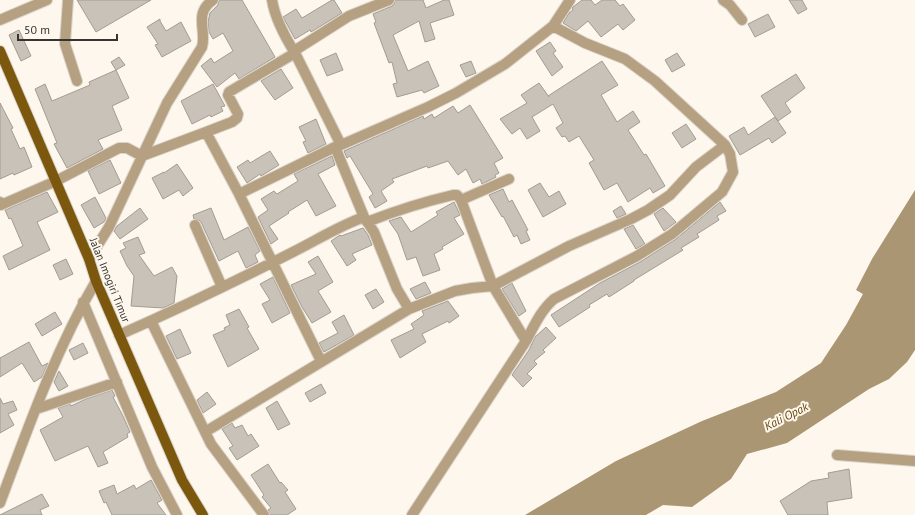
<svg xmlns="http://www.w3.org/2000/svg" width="915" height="515" font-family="'PT Sans',sans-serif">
<rect width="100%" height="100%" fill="#fef7ed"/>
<path fill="#ab9674" d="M915,190V350L907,362L889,379L869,389L787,443L747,454L731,479L692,507L663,505L646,515H525L616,461L702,421L776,392L821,363L846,325L863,294L856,290L872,259Z"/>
<path fill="#c8c2b8" stroke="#a29c93" d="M77,0H151L96,32Z
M219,0H242L275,57L239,79L235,73L217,87L201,66L211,58L214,63L233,51L223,33L213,39L209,32L208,22L210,13L218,5Z
M332,0H334L342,13L311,32L310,30L295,39L283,17L296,9L302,18Z
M395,0H423L426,8L444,0H449L454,15L430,23L435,39L425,42L419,21L393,35L408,71L428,61L439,86L424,93L422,90L397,97L393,84L397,83L392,62L389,63L374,23L376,22L373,14L392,6L394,4Z
M582,0H591L595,5L602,0H615L620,6L623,4L635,20L623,30L618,24L601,37L588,21L576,31L563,23L569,13L573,10L572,8L573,7Z
M789,0H802L807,9L798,14Z
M768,14L775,27L755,37L748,24Z
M160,19V21L166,31L181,22L191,41L162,57L155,45L158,44L147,27Z
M19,30L31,56L21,61L9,35Z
M550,42L556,51L553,53L563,67L552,76L536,51Z
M336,53L343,70L327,76L320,60Z
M677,53L685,65L672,72L665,60Z
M119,57L125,65L116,70L129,98L112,106L122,130L98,140L103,149L67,168L54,144L57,143L35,89L45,84L52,101L90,85L89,82L116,70L111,62Z
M471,61L476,73L466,77L460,65Z
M602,61L618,85L601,95L617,122L633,111L640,122L628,130L644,155L646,154L665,186L653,193L650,188L628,202L617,183L604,190L589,163L594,160L579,136L569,142L565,136L562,137L556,128L563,123L553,104L532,117L540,131L527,139L520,128L512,134L500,119L527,103L521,95L539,83L549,97L548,96Z
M281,69L293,88L275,100L261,81Z
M796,74L805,88L785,103L791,112L778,121L761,96Z
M213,84L225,106L221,107L223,111L211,117L210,115L192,124L181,101Z
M0,103L13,128L11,129L20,149L24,147L32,167L14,175L13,173L0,179Z
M470,105L503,158L494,163L499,173L495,175L496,177L482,184L480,179L473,183L466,169L458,175L448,161L428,168L427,166L392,179L394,182L381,191L387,201L375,208L369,197L373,194L350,156L347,158L344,151L423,116L424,119L432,114L434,118L453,106L458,113Z
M775,117L786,133L772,143L769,138L740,155L729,136L744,127L748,135Z
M316,119L326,144L308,153L303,142L306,141L299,127Z
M686,124L696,139L682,148L672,133Z
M270,151L279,165L261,176L260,174L247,183L237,167L248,160L250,163Z
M332,156L335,165L318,174L336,206L316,216L307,200L288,212L289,213L269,226L278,239L271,244L258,217L268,210L261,199L274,191L277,194L298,181L294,174Z
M110,160L121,183L99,194L88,171Z
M177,164L193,188L183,196L179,190L163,199L152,178L164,172V173Z
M540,183L549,197L559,191L566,204L543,217L528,190Z
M503,189L509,202L512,200L528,230L526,231L530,240L521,244L517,235L514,237L503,216L502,217L489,195Z
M47,192L58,212L37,222L50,250L9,270L3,256L23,246L11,218L9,219L5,210Z
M95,197L106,218L104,222L94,228L81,205Z
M454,202L460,215L454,218L464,234L442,247L443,249L434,254L440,270L423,276L416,257L407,260L398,234L389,221L401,217L411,232L438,215L436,212Z
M720,202L726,211L717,216L719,220L697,234L699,237L681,248L683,250L634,280V281L609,297L607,294L589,305L590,307L559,327L551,315L600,283L640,262L676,239Z
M621,206L626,214L617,218L613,211Z
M140,208L148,219L120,239L114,231L117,226Z
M211,208L224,240L248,227L260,251L255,255L258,262L246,268L238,251L219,261L201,222L199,220L194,219L193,215Z
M663,208L676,222L664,231L654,214Z
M633,225L645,244L636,249L624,229Z
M363,228L368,235L372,245L352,254L356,260L347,266L331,241L340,235L341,236Z
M138,237L145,253L139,255L154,276L172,267L177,276L174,303L163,308L131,306L134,276L127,266L120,251L126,248L123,243Z
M318,256L333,282L318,291L331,312L312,323L302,307L291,285L316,274L308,262Z
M66,259L73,274L60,280L53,265Z
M273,277L290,313L272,323L262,304L270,300L260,284Z
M425,282L431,293L416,299L410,289Z
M512,283L526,311L519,316L502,289Z
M376,289L384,302L373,309L365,295Z
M448,301L459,316L449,323L448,321L422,334L426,342L400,358L391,340L414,329L411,324L424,315L422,311Z
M239,309L249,327L247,328L259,349L228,367L213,335L225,330L224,328L230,325L226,315Z
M55,312L62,324L42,336L35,324Z
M344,315L354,335L324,352L319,343L338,333L332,322Z
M546,327L556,338L543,350L545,352L534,361L537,364L527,374L532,378L523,387L512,375L529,350L535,337Z
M180,329L191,353L177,359L166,336Z
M29,342L42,366L48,363L42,377L34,382L22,363L0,377V358Z
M83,343L88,353L74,360L69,350Z
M59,371L68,386L59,391L54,382Z
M321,384L326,393L310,402L305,393Z
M112,390L115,396L113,397L123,416L130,432L127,434L128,437L103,452L108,463L98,467L88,446L55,461L40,430L63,417L58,408L70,404L71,406L86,399Z
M207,392L216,404L203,413L197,400Z
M0,398L3,404L13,401L17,410L8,414L14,425L0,433Z
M277,401L290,424L278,430L266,408Z
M232,423L235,428L242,425L248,436L251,434L259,446L237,460L229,448L233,446L222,429Z
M268,464L280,483L281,482L288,490L285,492L296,509L287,515H270L268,510L271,508L262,497L264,495L251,475Z
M849,469L852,498L827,502L828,515H788L780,501L811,481L829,478L828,473Z
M151,480L162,500L157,503L166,515H112L106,502L104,503L99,491L114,485L117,494L134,485L136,489Z
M42,494L49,506L40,510L42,515H0Z"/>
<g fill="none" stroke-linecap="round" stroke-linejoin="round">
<defs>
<path id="minor" d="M68,0L65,44L77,81
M723,0L730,5L742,20
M0,20L47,0
M553,26L585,43L625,59L655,81L725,145
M294,51L349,16L389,0
M295,53L341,145L335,147L364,217L374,232L397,289L409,309L455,291L472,288L493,286L569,246L631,219L648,210L670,195L696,167L725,145L730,154L733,172L722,192L672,234L637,256L554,299C541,310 534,326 526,341L412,515
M206,132L239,194L321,361
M341,145L428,107L456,93L505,64L553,26L570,0
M239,194L335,147
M461,200L509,179
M0,202L1,205L56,181L119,148H127L142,156L206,132L232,122L237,118L238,114L228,95L229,92L295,53C285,37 275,19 272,0
M367,222C395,211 423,202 453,195H457L461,200L493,286L526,341
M195,225L222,287
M89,259L109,227L167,103L202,47C207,30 193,14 213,0
M83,302L152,467L177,515
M151,321L211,444L264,515
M119,335C178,309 236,281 293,252C317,240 339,226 364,217
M36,409L117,382
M205,432L409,309
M837,455L915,461
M0,503C28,428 55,351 96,281"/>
<path id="major" d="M0,51L89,259L96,281L182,480L203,515"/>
</defs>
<use href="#minor" stroke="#dad4cb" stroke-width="12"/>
<use href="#major" stroke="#dad4cb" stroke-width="12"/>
<use href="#minor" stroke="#b5a181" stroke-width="10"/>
<use href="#major" stroke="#7c580e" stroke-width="10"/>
</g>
<g text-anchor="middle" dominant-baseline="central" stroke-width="4" stroke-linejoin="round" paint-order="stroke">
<g font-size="11" fill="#363430" stroke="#fef7ed">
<text transform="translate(110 280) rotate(68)">Jalan Imogiri Timur</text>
</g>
<g font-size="12" font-style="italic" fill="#6a4c11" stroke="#fef7ed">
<text transform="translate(786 416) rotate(-27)">Kali Opak</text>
</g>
</g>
<path d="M18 34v6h99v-6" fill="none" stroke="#363430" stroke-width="2"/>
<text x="24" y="34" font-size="12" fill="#363430" stroke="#fef7ed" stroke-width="3" paint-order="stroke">50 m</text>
</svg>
